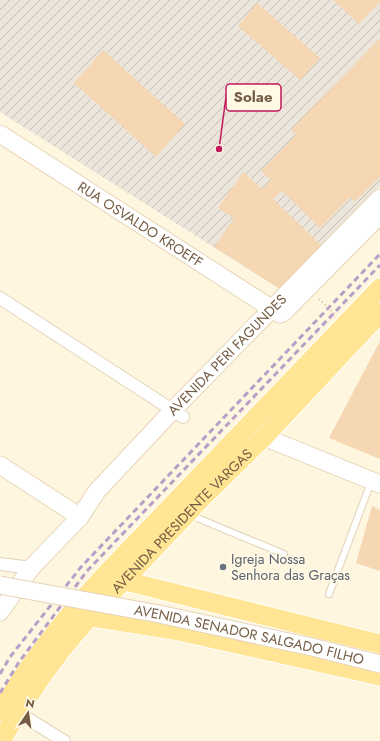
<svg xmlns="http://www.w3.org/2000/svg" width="380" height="741" font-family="Jost,sans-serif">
<defs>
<pattern id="industrial-furrows" width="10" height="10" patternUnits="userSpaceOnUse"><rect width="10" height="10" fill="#ebe5db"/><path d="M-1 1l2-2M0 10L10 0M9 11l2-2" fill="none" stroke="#c3bdb3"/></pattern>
</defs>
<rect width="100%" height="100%" fill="#fef6df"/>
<path fill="url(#industrial-furrows)" d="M0,0H380V186L280,289L0,112Z"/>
<path fill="#f5d7b4" d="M333,0H380V2L359,24Z
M257,3L320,58L300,80L238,26Z
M380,38V177L355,202L350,197L320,228L282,191L273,199L322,246L280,289L214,247L234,218L218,208L243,172L262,189L271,180L261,171L296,135L291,130Z
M103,50L185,124L156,157L74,83Z
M380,341V459L329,438Z
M372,506L380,510V571L356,563Z"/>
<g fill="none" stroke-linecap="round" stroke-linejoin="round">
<defs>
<path id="lane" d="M190,515L284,554
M329,594L371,482"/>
<path id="street" d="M0,298L183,417
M0,564L31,568
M12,709L64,741"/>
<g id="secondary">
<path id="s1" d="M0,134L280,314"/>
<path d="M283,313L380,215"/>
<path d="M264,437L380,484"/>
<path d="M0,465L80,517"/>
<path id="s2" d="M0,612L31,568L80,517L97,491L173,410L380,198"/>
</g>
<g id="primary">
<path d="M113,578L380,644"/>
<path d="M80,615L174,630L380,676"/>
<path d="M0,712C30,662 65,618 104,576L380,288"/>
<path id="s3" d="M1,741L18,712L45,672L62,649L89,617L204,496L264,437L380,313"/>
</g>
</defs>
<use href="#lane" stroke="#e2d2ba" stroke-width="8"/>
<use href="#street" stroke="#e2d2ba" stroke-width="14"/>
<use href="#secondary" stroke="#e7d4b8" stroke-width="19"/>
<use href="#primary" stroke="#fff" stroke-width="21"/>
<use href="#lane" stroke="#fff" stroke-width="6"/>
<use href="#street" stroke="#fff" stroke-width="12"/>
<use href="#secondary" stroke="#fff" stroke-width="17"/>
<use href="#primary" stroke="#ffe594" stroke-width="19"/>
<path stroke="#b99ec7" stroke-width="3" stroke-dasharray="6 4" stroke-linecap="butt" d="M0,674L10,657L81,567L380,254
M0,693L19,662L87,571L380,265"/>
<defs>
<g id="secondary-bridge">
<path id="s4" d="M0,585L159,614L312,647L380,664"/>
</g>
</defs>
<use href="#secondary-bridge" stroke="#e7d4b8" stroke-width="19" stroke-linecap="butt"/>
<path stroke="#d9ba98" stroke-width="2" stroke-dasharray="1 3" stroke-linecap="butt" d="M319,299L336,315"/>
<use href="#secondary-bridge" stroke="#fff" stroke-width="17"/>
</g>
<circle fill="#6b7280" stroke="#fff9e6" stroke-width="1.5" cx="223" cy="567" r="4"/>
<g text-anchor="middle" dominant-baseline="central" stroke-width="3.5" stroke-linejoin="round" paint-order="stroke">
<g font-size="14" fill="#755d45" stroke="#fff9e6">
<text stroke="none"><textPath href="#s1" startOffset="167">RUA OSVALDO KROEFF</textPath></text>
<text stroke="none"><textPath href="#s2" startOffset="344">AVENIDA PERI FAGUNDES</textPath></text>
<text stroke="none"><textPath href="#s3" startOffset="286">AVENIDA PRESIDENTE VARGAS</textPath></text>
<text stroke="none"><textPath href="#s4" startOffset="254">AVENIDA SENADOR SALGADO FILHO</textPath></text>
</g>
<g font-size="14" fill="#5b616d" stroke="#fff9e6" text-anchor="start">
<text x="231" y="559">Igreja Nossa<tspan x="231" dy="16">Senhora das Graças</tspan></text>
</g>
</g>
<path fill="none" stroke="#c2185b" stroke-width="1.5" d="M219 149L226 97"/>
<circle fill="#c2185b" stroke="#fff9e6" stroke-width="1.5" cx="219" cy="149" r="4"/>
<rect fill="#fff9e6" stroke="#c2185b" stroke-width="1.5" x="226" y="84" width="55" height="27" rx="4"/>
<g font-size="15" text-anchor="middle" font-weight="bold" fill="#755d45">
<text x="253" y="102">Solae</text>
</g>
<g transform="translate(28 713) rotate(13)" stroke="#fff9e6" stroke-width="3" paint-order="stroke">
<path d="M0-3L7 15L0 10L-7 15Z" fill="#755d45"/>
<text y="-6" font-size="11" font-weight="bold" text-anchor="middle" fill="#755d45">N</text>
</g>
</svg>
